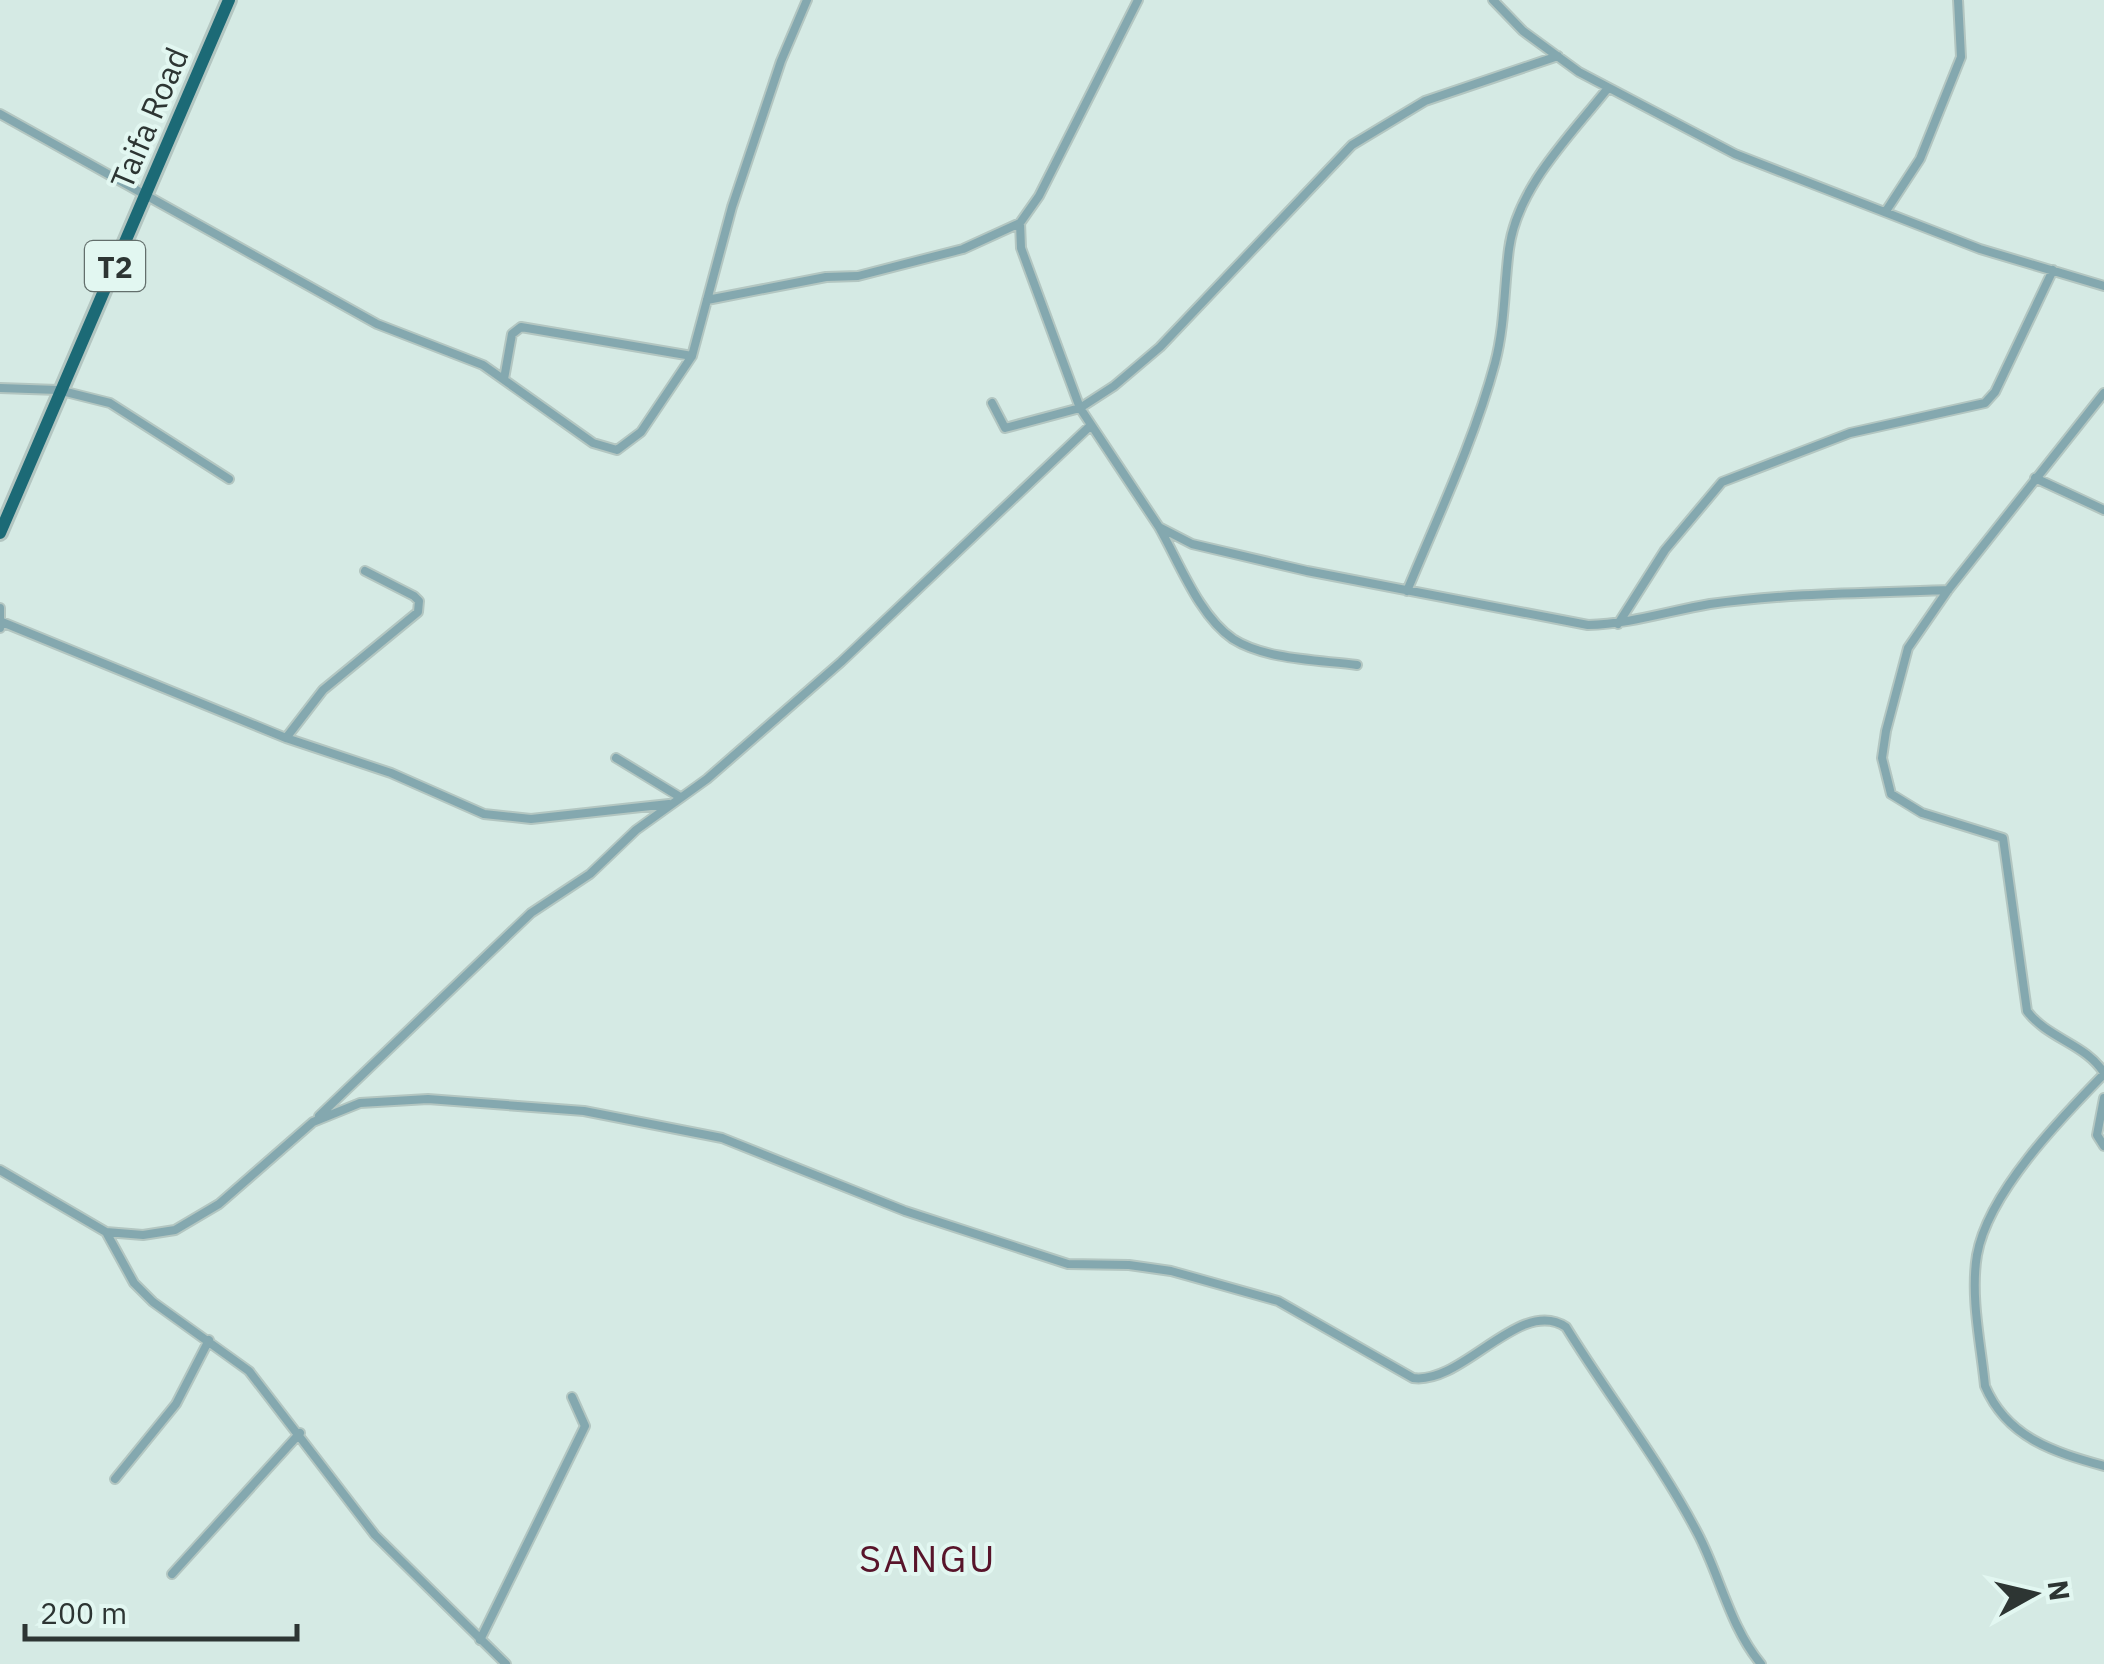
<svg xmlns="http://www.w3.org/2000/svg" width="2104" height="1664" font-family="'IBM Plex Sans',sans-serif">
<rect width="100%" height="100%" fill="#d5eae4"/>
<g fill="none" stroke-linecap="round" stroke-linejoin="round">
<defs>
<path id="minor" d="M1138,0L1039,196L1020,223L1021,248L1080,408L1159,527L1192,544L1307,571L1588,625C1630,624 1669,611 1710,604C1789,593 1869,593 1948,590
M1493,0L1523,31L1579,72L1735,154L1980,249L2104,286
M0,114L377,324L483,365L593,443L617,450L641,432L692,356L732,207L781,61L807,0
M1886,211L1920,159L1961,57L1958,0
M707,300L826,277L858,276L963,249L1020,223
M504,379L512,334L521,327L692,356
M0,388L58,390L110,403L229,479
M2104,393L1948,590L1908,648L1886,731L1882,758L1891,794L1922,813L2003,838L2027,1011C2048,1039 2086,1044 2104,1073
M992,403L1005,428L1080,408L1114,386L1160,347L1352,145L1425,101L1558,56
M2035,478L2104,510
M1159,527C1179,562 1199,616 1233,639C1266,660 1320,660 1357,665
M1407,591C1438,516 1474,441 1495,363C1505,325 1504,287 1509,249C1517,187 1571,135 1608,88
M0,608V628
M2,622L286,738L391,773L484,814L531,819L669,804
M1618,624L1665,550L1722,482L1850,433L1985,403L1995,392L2053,270
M286,738L323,690L418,612L419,601L414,596L365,571
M616,758L680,797
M2104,1074C2060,1119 1988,1193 1977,1255C1970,1297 1981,1345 1985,1386C2007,1438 2054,1452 2104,1466
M2104,1098L2097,1135L2104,1146
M319,1116L531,913L590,874L636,830L707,779L841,662L1090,426
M0,1170L106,1232L134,1283L153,1302L249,1371L375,1535L506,1664
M106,1232L143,1235L175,1230L219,1204L313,1122L360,1103L428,1099L584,1111L722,1138L905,1211L1068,1264L1129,1265L1171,1271L1278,1301L1413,1378C1463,1385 1520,1296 1566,1327C1609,1397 1660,1461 1698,1534C1720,1576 1730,1627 1761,1664
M115,1479L176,1404L209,1340
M172,1574L300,1433
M480,1640L585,1426L572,1397"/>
<path id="trunk" d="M0,533L229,0"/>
</defs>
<use href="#minor" stroke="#b3c6c1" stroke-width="12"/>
<use href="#trunk" stroke="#b3c6c1" stroke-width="18"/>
<use href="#minor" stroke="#84a8af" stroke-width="8"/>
<use href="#trunk" stroke="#1c6a76" stroke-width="12"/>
</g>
<g text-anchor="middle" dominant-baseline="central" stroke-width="8" stroke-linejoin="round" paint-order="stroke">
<rect fill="#e2f7f1" stroke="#636f6c" stroke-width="2.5" x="85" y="241" width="60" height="50" rx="8"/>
<g font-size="30" font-weight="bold" fill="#2d3533">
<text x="115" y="266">T2</text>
</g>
<g font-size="32" fill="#2d3533" stroke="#e2f7f1">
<text transform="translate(149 118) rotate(-67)">Taifa Road</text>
</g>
<g font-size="38" letter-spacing="2.5" fill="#58142a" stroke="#e2f7f1">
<text x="928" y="1557">SANGU</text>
</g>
</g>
<g transform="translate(2034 1594) rotate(82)" stroke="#e2f7f1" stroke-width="8" paint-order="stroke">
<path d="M0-8L18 38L0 25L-18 38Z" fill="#2d3533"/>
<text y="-15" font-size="28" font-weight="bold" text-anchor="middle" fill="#2d3533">N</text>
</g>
<path d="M25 1624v15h272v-15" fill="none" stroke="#2d3533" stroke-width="5"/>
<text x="40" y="1624" font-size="30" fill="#2d3533" stroke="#e2f7f1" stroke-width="8" paint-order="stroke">200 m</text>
</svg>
